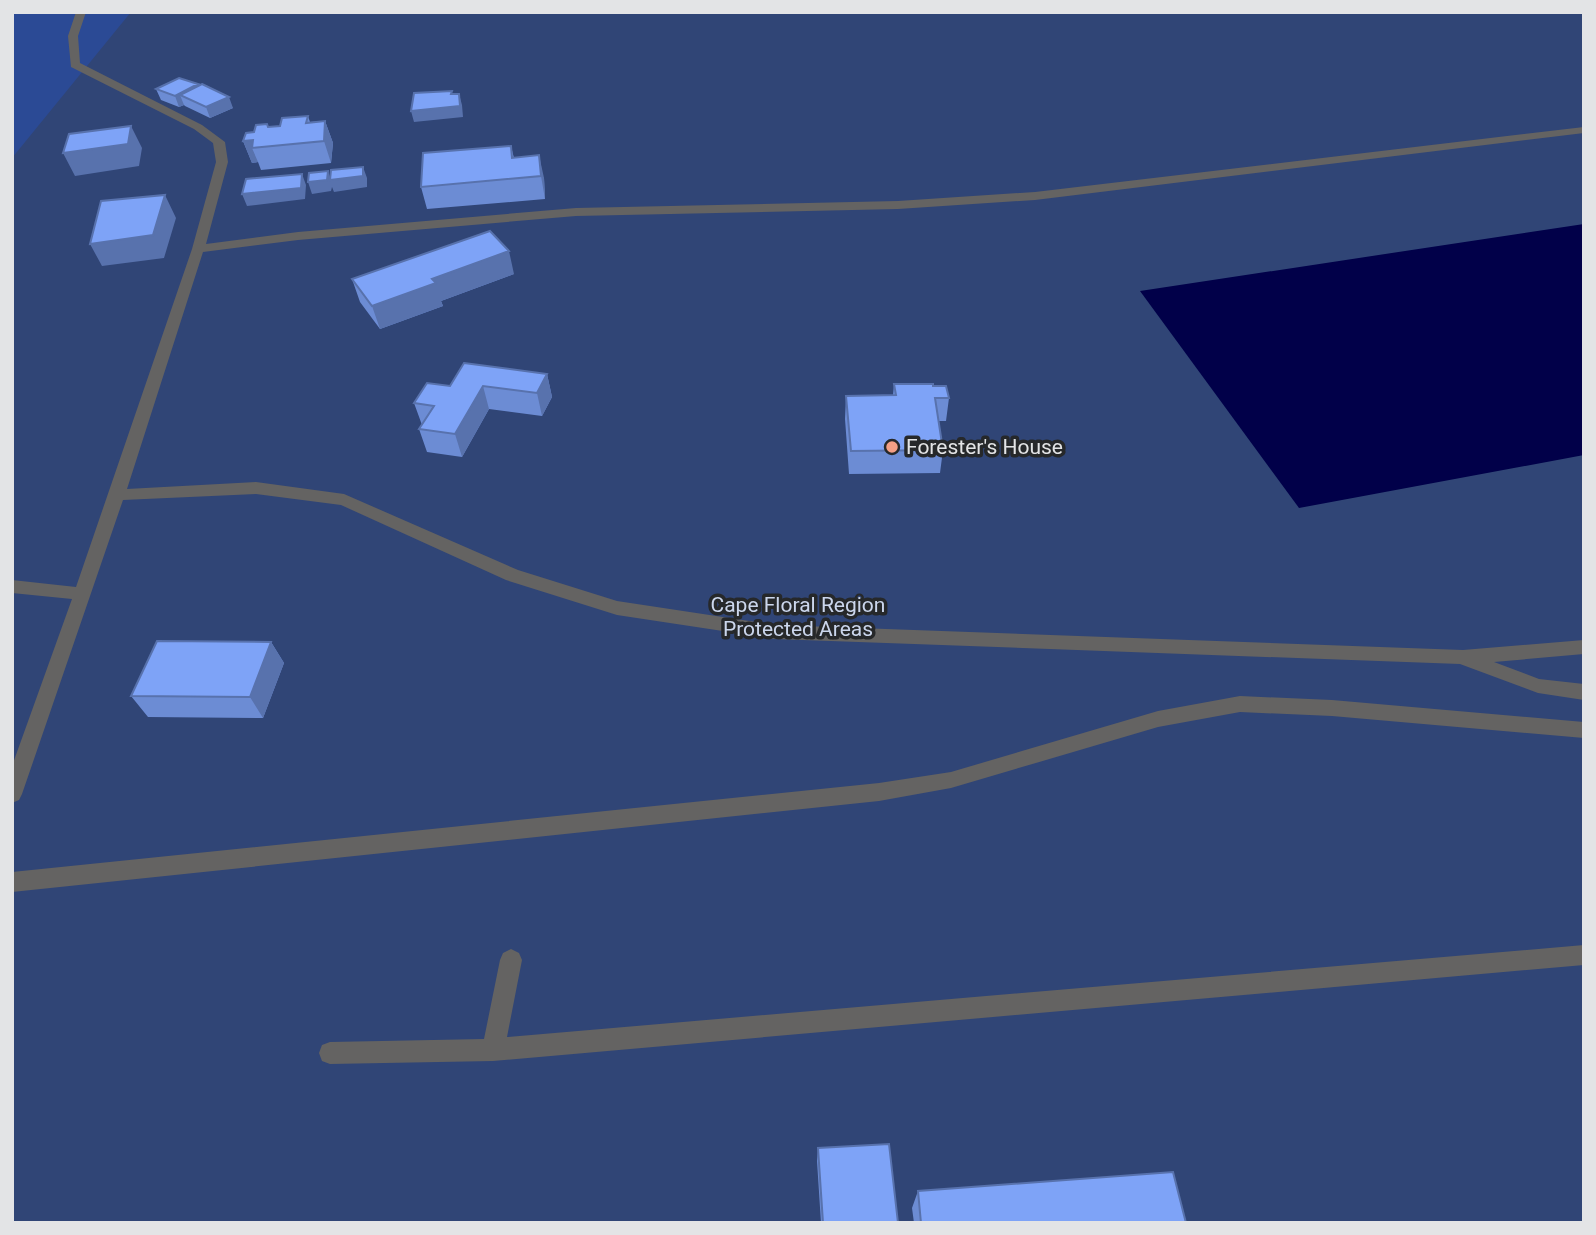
<svg xmlns="http://www.w3.org/2000/svg" width="1596" height="1235" font-family="Roboto,sans-serif">
<rect width="100%" height="100%" fill="#26282a"/>
<path fill="#304576" d="M12,12H1584V1223H12Z"/>
<path fill="#2b4a95" d="M12,12H131L12,158Z"/>
<path fill="#010049" d="M1584,224V455L1299,508L1140,291Z"/>
<g fill="none" stroke-linecap="round" stroke-linejoin="round">
<path fill="#646362" fill-rule="evenodd" d="M76,12H86L78,36L80,63L202,125L225,142L228,162L206,244L298,232L576,208L898,201L1035,192L1584,127V133L1035,200L898,209L576,216L298,240L203,252L127,489L256,482L344,494L518,570L617,601L775,625L1463,650L1584,640V654L1494,662L1539,679L1584,684V700L1538,693L1460,664L775,639L617,615L506,580L341,505L256,494L123,500L22,794L19,800L12,803V766L72,599L12,593V580L76,587L192,249L216,162L213,143L194,129L71,67L68,36Z
M1240,696L1332,700L1584,722V738L1332,716L1240,712L1158,727L951,788L879,801L12,892V872L879,783L951,772L1158,711Z
M1584,945V965L493,1061L330,1064L322,1061L319,1053L322,1045L330,1042L484,1039L500,960L503,953L511,949L519,953L522,960L507,1037Z"/>
</g>
<path fill="#6c8cd4" d="M198,84L199,86L233,108L210,118L185,106L184,105L179,107L161,100L156,89Z
M308,116L310,122L325,121L333,143L331,163L261,170L258,162L252,163L243,141L254,132L268,127L280,126Z
M511,146L514,158L544,178L545,199L427,209L421,187Z
M514,274L441,301L443,306L380,329L360,302L352,279Z
M547,374L552,397L542,416L489,409L462,457L427,452L419,429L422,425L414,403L450,386Z
M894,384L933,386L949,398L946,421H939L943,450L940,473L849,474L845,419L846,396L893,395Z
M271,642L284,663L263,718L148,717L131,696Z
M818,1148L898,1223H821L817,1161Z
M918,1191L1186,1223H914L912,1208Z"/>
<path fill="#5872ad" d="M198,84L202,95H180L184,105L179,107L175,96Z
M459,94L462,105L463,117L414,122L411,111Z
M229,97L233,108L210,118L206,107Z
M325,121L333,143L331,163L324,141Z
M131,126L142,148L139,166L75,176L63,153Z
M253,140L252,148L258,162L252,163L243,141Z
M539,155L544,178L545,199L541,176Z
M363,167L367,178V187L334,192L332,187L331,191L312,194L308,182L328,171L331,180Z
M302,174L306,185L305,199L247,206L242,194Z
M165,195L176,218L164,258L102,266L90,244Z
M509,251L514,274L441,301L443,306L380,329L372,306L432,279Z
M547,374L552,397L542,416L537,393Z
M483,386L489,409L462,457L455,434Z
M271,642L284,663L263,718L250,697Z"/>
<path fill="#7ea3f7" stroke="#5872ad" stroke-width="2" d="M179,78L198,84L175,96L156,89Z
M202,84L229,97L206,107L180,95Z
M452,91L451,94H459L460,106L411,111L414,93Z
M308,116L306,123L325,121L324,141L252,148L253,140L243,141L246,133L254,132L256,125L267,124L268,127L280,126L282,118Z
M131,126L128,144L63,153L69,134Z
M511,146L512,158L539,155L541,176L421,187L423,153Z
M363,167V176L330,180L331,170Z
M328,171L327,180L308,182L309,173Z
M302,174L301,188L242,194L246,179Z
M165,195L153,235L90,244L101,201Z
M490,231L509,251L432,279L436,283L372,306L352,279Z
M464,363L547,374L537,393L483,386L455,434L419,429L434,406L414,403L427,383L450,386Z
M894,384H933V386H946L949,398H935L943,450L851,451L846,396L896,395Z
M157,641L271,642L250,697L131,696Z
M889,1144L898,1223H823L818,1148Z
M1173,1172L1186,1223H921L918,1191Z"/>
<circle fill="#f39f86" stroke="#26282a" stroke-width="2.5" cx="892" cy="447" r="7"/>
<g text-anchor="middle" dominant-baseline="central" stroke-width="7" stroke-linejoin="round" paint-order="stroke">
<g font-size="21" fill="#e3e4e6" stroke="#26282a" text-anchor="start">
<text x="906" y="447">Forester's House</text>
</g>
<g font-size="21" fill="#cbd6ec" stroke="#26282a">
<text x="798" y="605">Cape Floral Region<tspan x="798" dy="24">Protected Areas</tspan></text>
</g>
</g>
<rect width="1596" height="1235" fill="none" stroke="#e3e4e6" stroke-width="28"/>
</svg>
